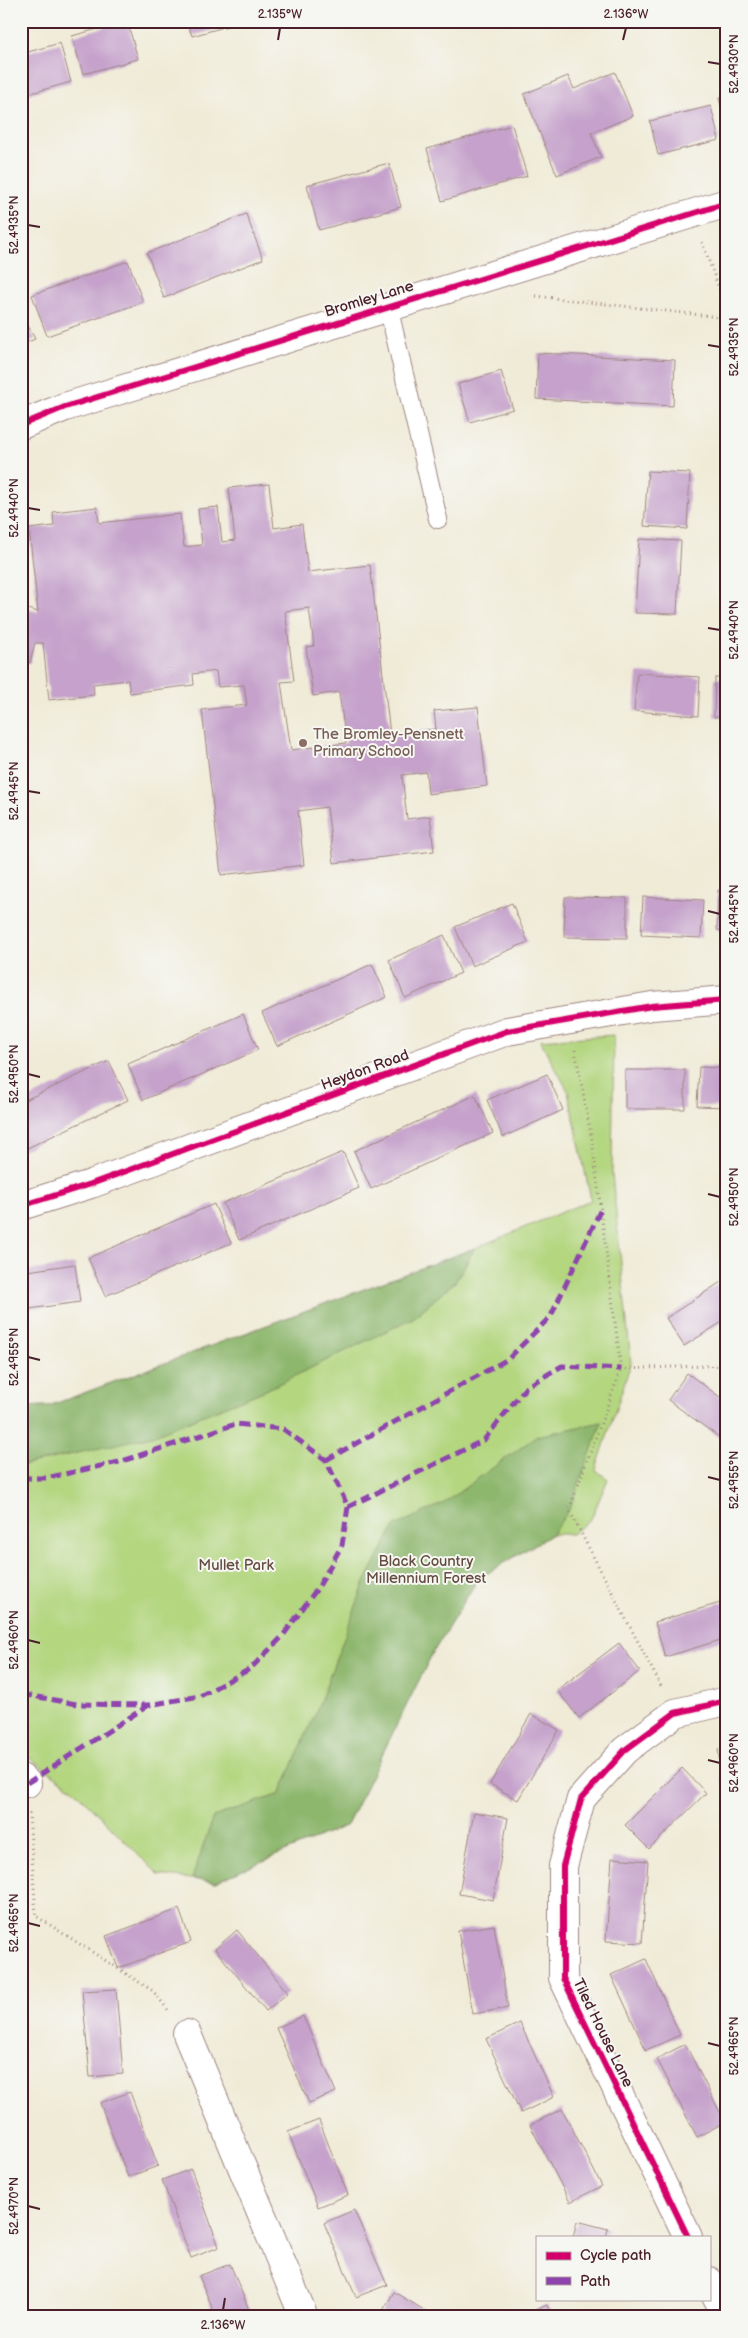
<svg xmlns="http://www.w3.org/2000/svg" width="748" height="2338" font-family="'Balsamiq Sans',sans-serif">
<rect width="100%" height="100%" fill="#f6f6f2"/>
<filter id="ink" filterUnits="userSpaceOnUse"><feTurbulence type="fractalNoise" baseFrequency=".02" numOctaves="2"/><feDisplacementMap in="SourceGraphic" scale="10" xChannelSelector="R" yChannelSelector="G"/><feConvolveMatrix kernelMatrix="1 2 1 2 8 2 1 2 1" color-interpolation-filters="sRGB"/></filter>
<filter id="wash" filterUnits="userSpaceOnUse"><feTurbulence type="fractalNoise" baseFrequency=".0096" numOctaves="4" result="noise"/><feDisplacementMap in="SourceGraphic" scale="20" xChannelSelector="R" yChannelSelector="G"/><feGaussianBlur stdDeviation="1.12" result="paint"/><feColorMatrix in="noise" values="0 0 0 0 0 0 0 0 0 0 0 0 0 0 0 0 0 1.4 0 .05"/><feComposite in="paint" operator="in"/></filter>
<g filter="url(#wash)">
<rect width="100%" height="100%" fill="#f0ebd7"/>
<path fill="#b3d67f" stroke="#7e7a55" d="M614,1035L612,1173L631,1363L596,1470L608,1479L591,1519L572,1534H552L478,1579L432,1654L347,1825L215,1882L159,1875L72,1788L21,1752V1407L49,1406L475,1248L591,1200L568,1091L540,1040Z"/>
<path fill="#8eb76e" stroke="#6c6b4c" d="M475,1248L456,1281L413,1318L266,1390L152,1436L21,1466V1407L49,1406Z
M602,1422L569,1510L552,1534L478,1579L432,1654L347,1825L215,1882L192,1879L213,1817L280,1794L316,1712L365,1582L395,1526L444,1503L537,1436Z"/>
<g id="blocks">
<path fill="#c5a1cb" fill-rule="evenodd" d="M127,21L138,59L83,74L72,36Z
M187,21H242V22L192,36Z
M60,43L71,82L21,96V54Z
M615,72L633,116L591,133L601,157L557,175L524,94L568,76L574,89Z
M727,96V125H726L719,98Z
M711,106L719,140L658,155L650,121Z
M512,125L527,176L442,201L427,149Z
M389,163L401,207L319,230L307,185Z
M246,214L263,259L164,298L147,253Z
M128,261L143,302L47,336L32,295Z
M21,313L35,339L21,345Z
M538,353L675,360L673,406L536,399Z
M501,371L513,409L470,422L458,384Z
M648,471L690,473L687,529L644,526Z
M269,484L274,528L302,524L308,572L370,565L390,734L436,729L434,711L478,707L487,786L428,794L426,772L402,775L407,819L430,816L434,851L334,863L327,807L298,811L304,865L221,875L202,710L247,705L244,685L218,687L216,671L193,674L194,685L130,693L128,680L93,684L94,695L49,700L43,643H35L30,663L21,661V607L38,612L29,529L54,526L53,512L97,507L99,523L180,514L184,547L202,545L198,509L218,507L222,542L235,540L229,488ZM309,608L314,646L306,647L313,696L339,692L346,743L291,750L281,682L294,681L285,611Z
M639,539L681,541L677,614L635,613Z
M637,673L700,677L698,716L634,711Z
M715,678H727V717H714Z
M718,890L727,891V931L717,930Z
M565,897L627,898V938L564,937Z
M643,897L703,900L701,938L641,935Z
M512,903L528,942L472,966L455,927Z
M444,935L461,973L405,998L389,960Z
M372,964L387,997L277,1046L262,1013Z
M243,1014L258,1050L143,1100L128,1064Z
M109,1061L128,1100L21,1151V1102Z
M699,1067L727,1068V1107L697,1106Z
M625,1070H685V1109H625Z
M547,1074L563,1110L503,1137L487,1100Z
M475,1095L493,1133L371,1189L354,1151Z
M343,1152L359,1188L239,1240L223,1203Z
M214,1204L231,1243L105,1296L88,1258Z
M75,1264L80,1302L22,1310L21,1272Z
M727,1278V1319L684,1346L666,1318Z
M687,1373L727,1402V1443L668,1400Z
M727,1601V1638L665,1657L655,1622Z
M619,1643L640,1671L579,1718L557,1690Z
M531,1714L559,1730L518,1800L490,1784Z
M727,1748V1782H722L718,1749Z
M682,1768L706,1793L649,1849L625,1825Z
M474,1812L508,1818L493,1900L459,1894Z
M612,1858L648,1861L642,1943L606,1941Z
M179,1909L191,1942L118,1968L106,1936Z
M494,1925L508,2008L473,2014L458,1931Z
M237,1930L288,1993L266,2011L215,1949Z
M646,1959L680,2035L646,2050L611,1975Z
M116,1989L123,2074L90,2077L82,1991Z
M303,2016L336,2092L309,2103L276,2028Z
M520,2023L554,2097L521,2113L486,2039Z
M685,2044L725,2122L697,2137L657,2059Z
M130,2092L158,2166L128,2177L100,2103Z
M562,2109L602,2186L570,2202L530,2125Z
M319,2120L348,2195L318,2207L288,2132Z
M191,2169L219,2247L191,2258L162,2180Z
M354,2210L387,2285L356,2297L324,2223Z
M577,2221L608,2229L606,2237H573Z
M230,2264L252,2317H216L199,2276Z
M394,2292L436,2317H379Z
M547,2305L552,2317H520Z"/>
</g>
</g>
<g filter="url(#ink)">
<use href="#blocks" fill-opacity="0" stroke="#9d8581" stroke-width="1"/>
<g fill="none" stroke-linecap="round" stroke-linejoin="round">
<defs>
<path id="service" d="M388,306L438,519"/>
<path id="minor" d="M21,1206L91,1184L507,1031L652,1006L727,1000
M21,1778L27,1783
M187,2034L304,2317
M688,2237L563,1978V1866L581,1799L625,1750L675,1713L727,1701
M709,2281L727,2317"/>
<path id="tertiary" d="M21,425L65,407L727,203"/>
</defs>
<use href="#service" stroke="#9d8581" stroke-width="20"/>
<use href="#minor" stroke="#9d8581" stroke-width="30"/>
<use href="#tertiary" stroke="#9d8581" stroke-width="30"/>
<path stroke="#9d8581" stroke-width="3" stroke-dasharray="1 4" stroke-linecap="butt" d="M702,242L727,310
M536,296L727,318
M575,1050L592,1140L621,1369L569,1510L661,1686
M621,1369L727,1365
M29,1813L36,1916L153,1991L168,2010"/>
<use href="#service" stroke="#fff" stroke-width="18"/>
<use href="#minor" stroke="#fff" stroke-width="28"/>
<use href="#tertiary" stroke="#fff" stroke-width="28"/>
<path stroke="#8e44ad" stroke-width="5" stroke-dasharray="10 5" stroke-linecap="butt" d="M326,1460L508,1359L551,1316L601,1209
M21,1478H46L119,1462L236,1424L283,1429L326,1460L348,1507L342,1545L319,1586L282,1637L250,1669L200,1696L149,1705L77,1704L21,1694
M348,1507L484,1440L526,1387L562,1366L621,1369
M27,1783L149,1705"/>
<defs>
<path id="cycleway" d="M21,425L65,407L727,203
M21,1206L91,1184L507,1031L652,1006L727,1000
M688,2237L563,1978V1866L581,1799L625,1750L675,1713L727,1701"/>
</defs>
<use href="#cycleway" stroke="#f6f6f2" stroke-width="9"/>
<use href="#cycleway" stroke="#d6006c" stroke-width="6"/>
</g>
</g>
<path fill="none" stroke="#4a1f2b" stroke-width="2" d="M278,40L280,28M623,40L626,28M708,62L720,64M28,225L40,227M708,345L720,347M28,508L40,510M708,628L720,630M28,791L40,793M708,911L720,914M28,1074L40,1077M708,1194L720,1197M28,1357L40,1360M708,1477L720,1480M28,1640L40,1643M708,1760L720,1763M28,1923L40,1926M708,2043L720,2046M28,2206L40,2209M223,2310L225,2298"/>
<circle fill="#8d6e63" stroke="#f6f6f2" stroke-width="2" cx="303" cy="743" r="5"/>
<g text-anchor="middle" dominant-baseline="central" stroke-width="4" stroke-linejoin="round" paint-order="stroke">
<g font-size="15" fill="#4a1f2b" stroke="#f6f6f2">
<text transform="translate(369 299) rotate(-17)">Bromley Lane</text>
<text transform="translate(365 1070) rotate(-20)">Heydon Road</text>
<text transform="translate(603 2033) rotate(64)">Tiled House Lane</text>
</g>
<g font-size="15" fill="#785e54" stroke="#f6f6f2" text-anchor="start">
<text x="313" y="734">The Bromley-Pensnett<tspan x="313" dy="17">Primary School</tspan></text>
</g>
<g font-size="15" fill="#644d40" stroke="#f6f6f2">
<text x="426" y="1561">Black Country<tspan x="426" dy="17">Millennium Forest</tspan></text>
<text x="236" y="1565">Mullet Park</text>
</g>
</g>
<rect width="748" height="2338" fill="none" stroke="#f6f6f2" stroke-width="55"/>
<rect x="536" y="2236" width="175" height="65" fill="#f6f6f2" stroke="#b1a0a2"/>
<rect x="546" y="2252" width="25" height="8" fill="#d6006c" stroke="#b1a0a2"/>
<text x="580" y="2260" font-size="15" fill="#4a1f2b">Cycle path</text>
<rect x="546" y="2277" width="25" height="8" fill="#8e44ad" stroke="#b1a0a2"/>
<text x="580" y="2286" font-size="15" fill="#4a1f2b">Path</text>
<rect x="28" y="28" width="692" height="2282" fill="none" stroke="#4a1f2b" stroke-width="2"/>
<g font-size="12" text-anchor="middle" fill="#4a1f2b">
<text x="280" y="18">2.135°W</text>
<text x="626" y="18">2.136°W</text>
<text transform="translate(734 64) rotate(-90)" y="4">52.4930°N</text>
<text transform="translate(14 225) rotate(-90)" y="4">52.4935°N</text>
<text transform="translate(734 347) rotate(-90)" y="4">52.4935°N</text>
<text transform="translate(14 508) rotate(-90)" y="4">52.4940°N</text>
<text transform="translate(734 630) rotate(-90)" y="4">52.4940°N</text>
<text transform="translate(14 791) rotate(-90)" y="4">52.4945°N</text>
<text transform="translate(734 914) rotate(-90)" y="4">52.4945°N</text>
<text transform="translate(14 1074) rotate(-90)" y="4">52.4950°N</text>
<text transform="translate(734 1197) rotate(-90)" y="4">52.4950°N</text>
<text transform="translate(14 1357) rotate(-90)" y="4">52.4955°N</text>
<text transform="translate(734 1480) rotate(-90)" y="4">52.4955°N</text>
<text transform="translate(14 1640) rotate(-90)" y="4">52.4960°N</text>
<text transform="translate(734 1763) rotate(-90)" y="4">52.4960°N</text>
<text transform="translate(14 1923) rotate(-90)" y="4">52.4965°N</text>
<text transform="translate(734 2046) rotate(-90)" y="4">52.4965°N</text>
<text transform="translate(14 2206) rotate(-90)" y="4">52.4970°N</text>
<text x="223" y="2329">2.136°W</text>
</g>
</svg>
